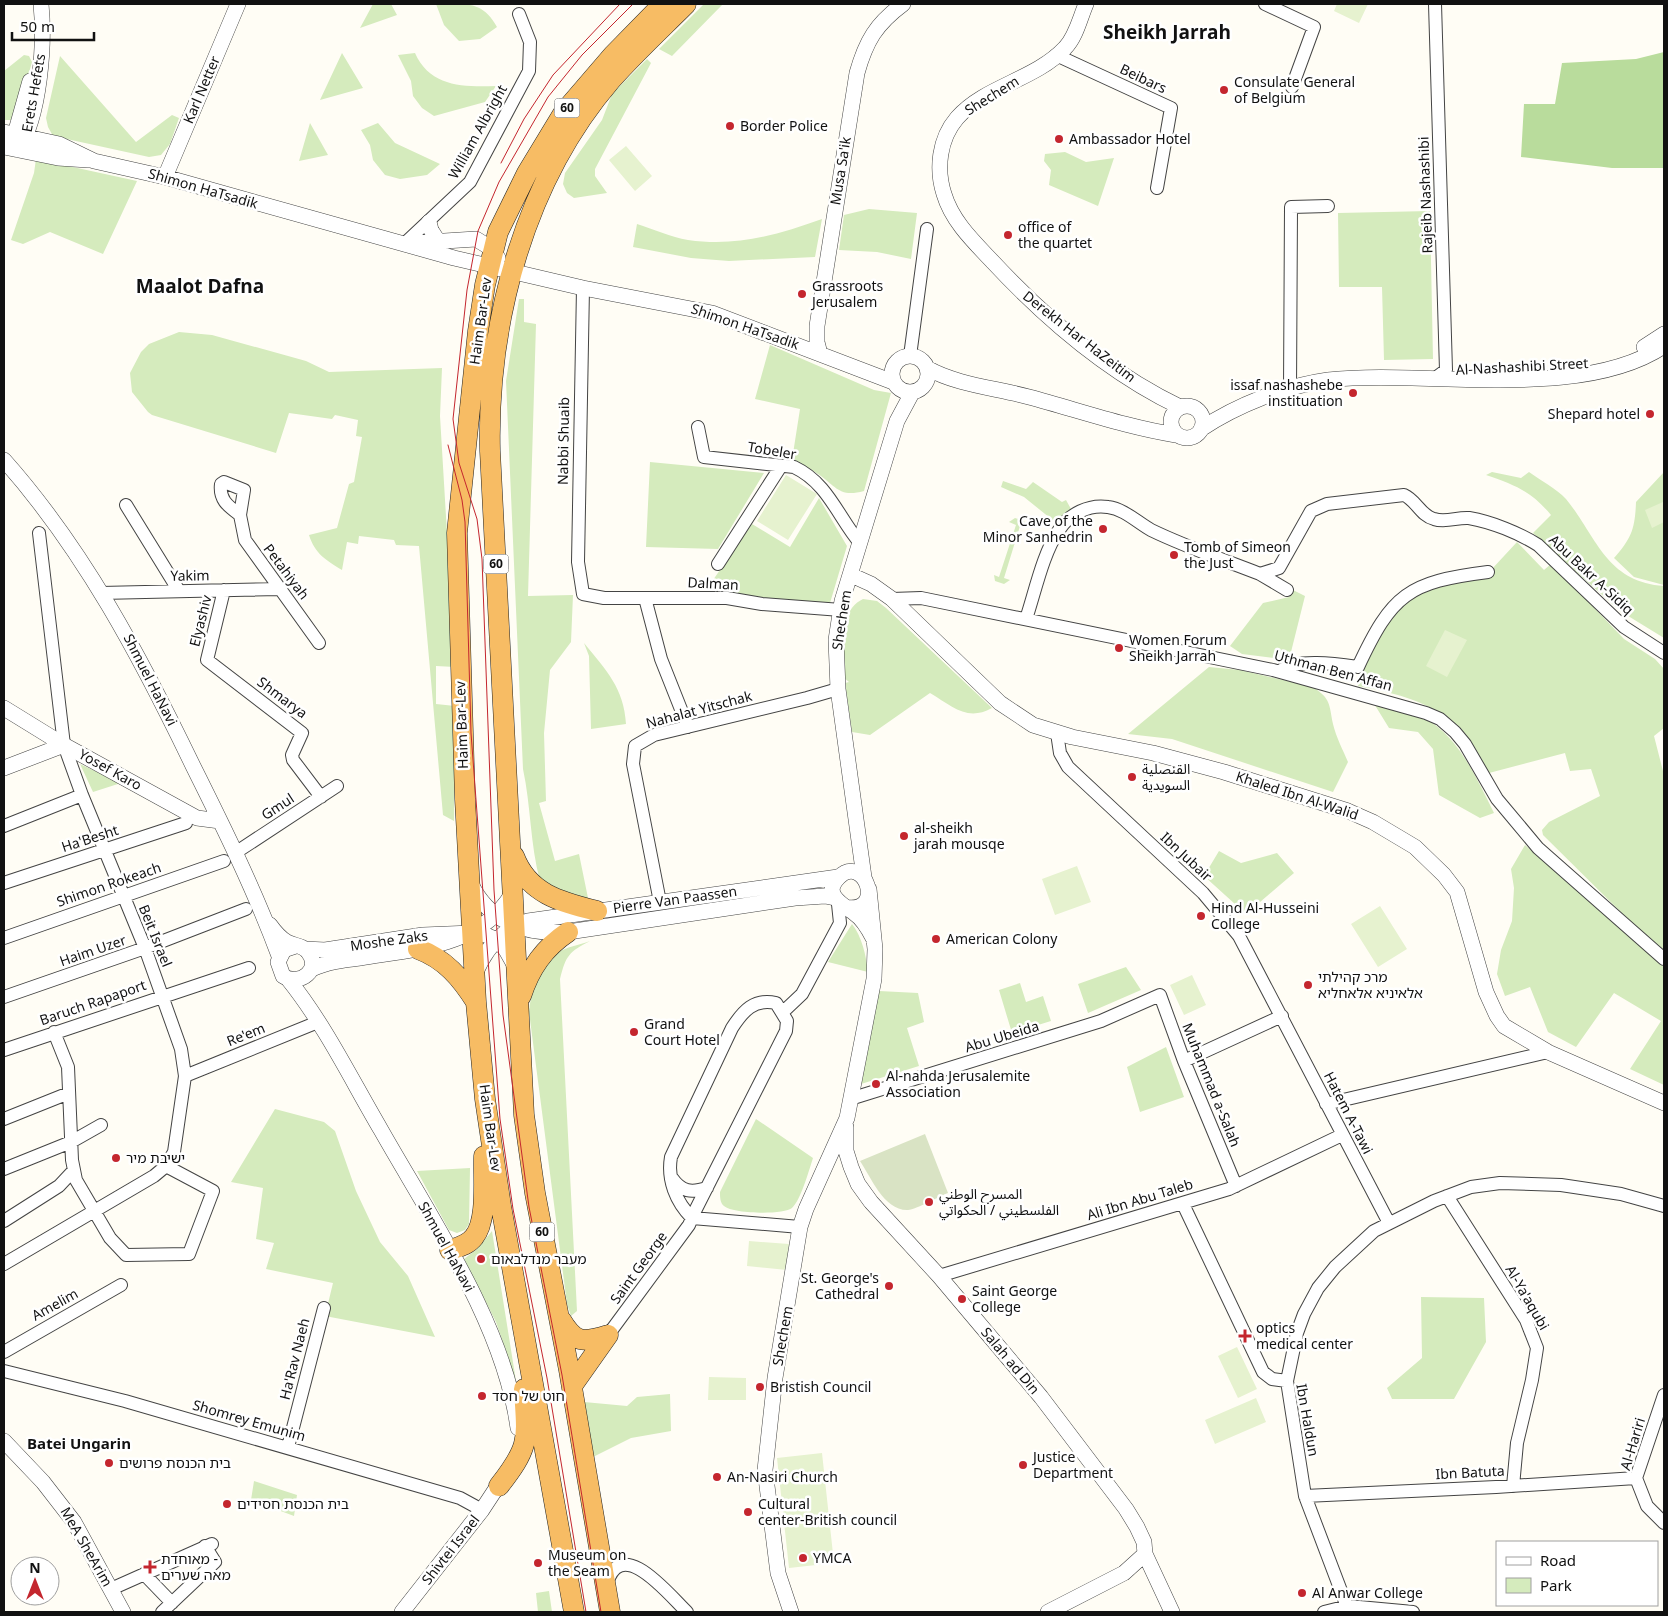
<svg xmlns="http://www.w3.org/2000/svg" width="1668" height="1616" font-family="Georgia,'Noto Sans Arabic','Noto Sans Hebrew',serif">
<rect width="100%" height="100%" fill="#fffdf5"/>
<path fill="#d5ebbd" d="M373,4H391L397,15L360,28Z
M436,4C465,4 482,0 497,27L480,39L459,41L444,25Z
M704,4H723L672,56L659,49Z
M342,53L363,88L320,100Z
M415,53C430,87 463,87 496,86L485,102L434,116L422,108L413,96L411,81L398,55Z
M24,55L29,56L32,62L17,116L11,120H4V71Z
M60,56L136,142L172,115L179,118L170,144L161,155L149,157L53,136L48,127L46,118Z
M647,59L651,63L595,169V176L607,193L574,198L567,193L563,184L565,173L602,120L612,94Z
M310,123L328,155L299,161Z
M378,123L395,143L440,164L427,175L400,179L385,175L373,160L370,145L361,130Z
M1065,152L1086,162L1114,158L1098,206L1049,185L1051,170L1044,161L1045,154Z
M36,159L137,181L103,254L50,232L23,244L11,240L34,173Z
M869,209L917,213L911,259L877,252L839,250L844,215Z
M1430,211L1433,359L1384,360L1382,287H1339L1338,213Z
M822,219L815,257L729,261L691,258L633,247L637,224C653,229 671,237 688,240C737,247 777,235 822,219Z
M519,299H524V322L536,324L528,596L573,595L571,642L550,670L544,733L546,801L539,803L555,861L579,854L588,898H571L540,881C530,844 531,806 523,769L506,381Z
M179,332L212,335L306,361L329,372L442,368L440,416L455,667L436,666V704L455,706L454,821L443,815L419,546L396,545L394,540L359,536L358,544L347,542L342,570C326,560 315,554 309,535L337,528L349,484L354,482L362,437L356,436L358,420L335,415L332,419L289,413L276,453L152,415L148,412L132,392L130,373L141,352L149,344Z
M770,345L874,390L891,393L864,491C839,498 836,486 818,474C810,468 801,465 792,460L800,409L755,399Z
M650,462L764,473L718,549L646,547Z
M1492,472L1521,478L1529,472C1540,480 1557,489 1566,499C1597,537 1606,582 1664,586V638L1620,611L1533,533L1551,515C1531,491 1515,485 1486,475Z
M1664,472V585L1634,577L1614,558C1632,538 1635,528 1636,502Z
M1003,481L1026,489L1033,482L1062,502L1066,500L1071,509L1055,522L1024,497L1001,487Z
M819,498L847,546L830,603L726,596L711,588L713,580L752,524L790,547Z
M1015,518L1024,521L1027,528L1020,526L1004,578L1010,580L1004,584L995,581L994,575L999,577L1016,525L1009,522Z
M1517,542L1544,570L1551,564L1559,571L1624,639L1655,659L1664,669V728L1654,736L1664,775V950L1643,934L1543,835L1542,830L1549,822L1600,796L1591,769L1570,771L1565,753L1489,773C1453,711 1427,699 1358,686C1372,642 1394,595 1444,584C1459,581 1475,581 1490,578L1491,570Z
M1293,590L1305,596L1289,660L1242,654L1230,646L1263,603L1289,597Z
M863,599L877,601L886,608L992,708C967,722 952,706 930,693L870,735L852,732L845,683L849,682L844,678C841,655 837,611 863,599Z
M584,643C606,670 624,688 626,724L591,729L589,656Z
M1209,667L1240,670L1313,687C1331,699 1329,704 1333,724C1336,737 1343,750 1348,762L1333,792L1172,739L1128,734Z
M1373,702C1385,705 1399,707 1411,711C1456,729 1474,773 1494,813L1480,818L1439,795L1433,749L1418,732L1389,728Z
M80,764L121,783L93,792Z
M1525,845L1664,967V1085L1630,1069L1661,1021L1614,993L1576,1047L1548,1032L1530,987L1505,996L1497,974L1501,950L1512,921L1514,888L1511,869Z
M1219,851L1241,863L1277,853L1294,873L1246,914L1204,876Z
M852,924C862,937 866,955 868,972L828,962Z
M590,941C569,952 566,955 560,979L577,1311L571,1316L567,1304L529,1012C531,993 537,962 556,953C567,947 579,945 590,941Z
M1126,967L1141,990L1088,1013L1078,984Z
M1020,983L1026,1002L1043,996L1051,1021L1012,1033L999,990Z
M879,991L918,993L924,1022L907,1028L919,1066L861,1084Z
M1166,1047L1184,1097L1140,1112L1127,1067Z
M275,1109L324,1122L335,1131L356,1191L380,1242L408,1276L435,1337L325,1316L333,1283L266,1269L274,1243L256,1239L263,1188L231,1182Z
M756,1119L813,1158C809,1170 801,1200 792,1208C784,1215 733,1214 724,1206C720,1203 720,1197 720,1192Z
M470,1168L469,1224L465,1230L457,1233L449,1230L417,1171Z
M492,1231L516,1381L496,1322L464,1259L477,1249Z
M1421,1297L1484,1298L1486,1342L1454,1399H1392L1387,1388L1422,1358Z
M670,1394L671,1431L631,1438L593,1457L584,1402L627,1406L637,1397Z
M254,1481L297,1495L294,1516L251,1500Z
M549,1591L552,1612H538L536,1593Z"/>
<path fill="#b9dc9c" d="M1664,52V168H1612L1521,157L1524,104H1555L1562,63L1636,59Z"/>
<path fill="#d9e3c4" d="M925,1134L948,1193C938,1197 917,1209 908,1210C884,1211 871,1177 860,1161Z"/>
<path fill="#e6f2cf" d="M1337,4H1368L1359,23L1334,11Z
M626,146L652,176L635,191L609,160Z
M786,475L817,494L788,540L757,521Z
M1663,502L1664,522L1652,528L1645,510Z
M1445,630L1467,640L1447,677L1426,666Z
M1077,866L1091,902L1055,915L1042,879Z
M1380,906L1407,949L1378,967L1351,924Z
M1192,975L1206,1005L1184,1015L1170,985Z
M749,1241L789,1244L787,1270L747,1266Z
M1237,1347L1257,1389L1238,1398L1218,1356Z
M709,1377L746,1378V1400H708Z
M1256,1398L1266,1422L1215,1444L1205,1420Z
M822,1453L834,1563L789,1568L777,1458Z"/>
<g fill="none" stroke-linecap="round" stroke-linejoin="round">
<defs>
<path id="minor" d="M1265,4L1314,27L1292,87
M1056,55L1171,108L1157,188
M404,244L470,182L529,71L530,42L519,14
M583,288L578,562L583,594L604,598H727L762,604L841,610
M910,356L927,229
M1434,379L1446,370L1435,4
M1290,390L1291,207L1328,206
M698,427L704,457L794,467C828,483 838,517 860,543
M126,505L179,591
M240,515C228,506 219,500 221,484L224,482L244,490L240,515L245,540L319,643
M718,564L781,466
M1260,574L1287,590
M224,590L207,660L302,733L292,755L293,760L321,797
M101,593L280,589
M645,598L661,659L688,727
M892,599L921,598L1273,670L1426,713L1440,719L1455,732L1465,744L1497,799L1538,848L1664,959
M1026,619C1035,592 1043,553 1059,530C1069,514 1089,504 1108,507C1124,509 1137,522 1151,530C1186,547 1224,560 1260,574L1279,568L1311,511L1327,504L1404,495C1416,500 1421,516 1434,519C1446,523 1457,517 1469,518C1492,522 1519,533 1538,545L1624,627L1664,653
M1280,671C1296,658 1337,664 1358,667C1392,594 1408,582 1488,572
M1057,733L1060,753L1068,767L1203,893L1239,936L1389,1223
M4,826L82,795
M235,853L337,786
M4,883L186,823
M660,902L633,764L635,746L654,735L807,698L838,689
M4,938L224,861
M4,997L145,948L246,909
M783,1012L802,994L840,923L838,904
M54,1032L68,1067L72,1160L76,1180L110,1238L126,1255L189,1254L213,1191L166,1166
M4,1050L249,968
M1184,1061L1282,1016
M185,1076L318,1022
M850,1099L1101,1021L1160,995L1184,1061L1236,1186
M1326,1104L1548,1052
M4,1119L69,1093
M4,1169L71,1142L101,1125
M672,1178C682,1192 691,1193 707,1188
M1447,1196L1526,1320L1537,1348L1532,1380L1517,1443L1513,1486
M1183,1204L1263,1372L1272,1379L1287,1381
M4,1221L59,1186L74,1170
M4,1264L154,1176L166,1166L174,1152L185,1076L181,1049L145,948L82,795L64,745L39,533
M939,1276L1229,1189L1342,1135
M608,1335L689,1225L695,1211L786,1031L787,1021L776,1003C754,998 743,1011 732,1028L671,1157C667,1180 676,1202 692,1218L800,1227
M4,1352L121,1285
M4,1371L125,1401L460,1498L482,1510
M1664,1395L1636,1478L1647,1506L1664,1523
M288,1447L324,1308
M1305,1496L1496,1487L1636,1478
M144,1574L172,1603
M607,1583C622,1535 669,1595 687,1612
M111,1589L212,1544
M162,1612L215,1562L205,1546
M1324,1612L1348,1606L1413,1612
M1349,1612L1305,1496L1287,1381L1297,1333L1304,1314L1318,1288L1335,1267L1374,1231L1434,1201L1471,1187L1500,1183L1561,1185L1621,1194L1664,1206"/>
<path id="tertiary" d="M1086,4C1080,18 1076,37 1065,48C1035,80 985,86 957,118C939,139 936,169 944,194C952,221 973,241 992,261C1045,318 1109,373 1180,407
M4,132L59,144L94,161L165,177L454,258L583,288L712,313L893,382
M17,144L15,134L30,81
M4,147L58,158L88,160
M18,150C40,116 45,44 41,4
M165,177L238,4
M429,222L431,230L438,241
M413,243L476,239L489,247L498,258
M1644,347L1664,334
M820,354L817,342V326L857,73C866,41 876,24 903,4
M892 374a18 18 0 1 1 36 0a18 18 0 1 1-36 0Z
M927,368C957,385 996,388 1029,397C1078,410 1126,427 1176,435
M1171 422a16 16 0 1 1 32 0a16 16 0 1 1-32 0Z
M1201,429C1237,405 1285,386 1328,380C1427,369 1580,402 1664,346
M4,460C84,550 141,658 193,766C224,828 255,891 279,956
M851,575L871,584L892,599L1000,703L1033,725L1072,737L1153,753L1224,772L1348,811L1373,822L1415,847L1444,875L1457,892L1486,992L1497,1016L1504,1026L1548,1052L1664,1103
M4,708L64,745L197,818L220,821
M4,768L64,745
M864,877L838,689L836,640L842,601L897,421L912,393
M471,884C490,923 526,935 568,932L795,898L825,896L835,898
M844,907C888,915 864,851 838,878C822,894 843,905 854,913C863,919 868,928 873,938
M270,925C275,932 280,938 287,942C294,946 303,945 308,952C322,969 300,987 283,976L278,962L284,950L296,946
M305,949L325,950L423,935L472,933L486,935L497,940L506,950L515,966
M312,969C327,962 343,960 360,958C415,949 480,947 512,894
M475,974C485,950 502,929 528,921L838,877
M288,979C325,1025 351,1079 381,1130C432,1220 504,1325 518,1428
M846,1127V1151L851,1167L858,1184L871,1202L939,1276L1041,1397L1126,1509L1137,1527L1144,1542L1145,1554L1172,1612
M4,1441L43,1482L74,1522L123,1612
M402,1612L482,1510L503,1478
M791,1612L778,1573L765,1470L775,1378L800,1227L806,1209L847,1118L874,979L875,949L869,889
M1048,1612L1124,1573L1145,1554"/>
<path id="trunk" d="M514,856C528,894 561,902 597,911
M418,949C445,959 461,978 476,1002
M521,996C530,968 544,948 568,932
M450,1250C459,1247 468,1245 474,1237C488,1220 483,1178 484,1156
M561,1320C575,1343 582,1343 608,1335
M572,1386L608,1335
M499,1486C531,1445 527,1440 524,1389
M574,1612L501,1206L485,1099L476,1002L465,799L457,533L478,331L485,285L498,232L527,173L564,112L613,55L663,4
M610,1612L569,1370L535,1193L524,1115L490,451C487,320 525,180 611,80C635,53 661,29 686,4"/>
</defs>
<use href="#minor" stroke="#444" stroke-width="14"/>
<use href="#tertiary" stroke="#444" stroke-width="16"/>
<use href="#trunk" stroke="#222" stroke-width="21"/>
<use href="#minor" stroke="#fff" stroke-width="12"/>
<use href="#tertiary" stroke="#fff" stroke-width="15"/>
<use href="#trunk" stroke="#f7bc64" stroke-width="20"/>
<path stroke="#c4262e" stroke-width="1" d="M501,163L524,119L553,75L620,4
M448,445L462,500L465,522L471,733L500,1119L513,1209L547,1378L586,1612
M601,1612L562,1375L529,1207L503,1015L494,890L482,559L477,519L459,463L453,419L467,290L478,231L499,182L548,97L582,55L633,4"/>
</g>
<g fill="#c4262e" stroke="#fff" stroke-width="2">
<circle cx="1224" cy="90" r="5"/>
<circle cx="730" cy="126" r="5"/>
<circle cx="1059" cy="139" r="5"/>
<circle cx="1008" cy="235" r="5"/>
<circle cx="802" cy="294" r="5"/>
<circle cx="1353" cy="393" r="5"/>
<circle cx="1650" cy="414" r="5"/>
<circle cx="1103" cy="529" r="5"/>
<circle cx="1174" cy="555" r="5"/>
<circle cx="1119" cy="648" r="5"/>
<circle cx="1132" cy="777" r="5"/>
<circle cx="904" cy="836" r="5"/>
<circle cx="1201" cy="916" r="5"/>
<circle cx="936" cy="939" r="5"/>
<circle cx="1308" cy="985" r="5"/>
<circle cx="634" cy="1032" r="5"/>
<circle cx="876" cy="1084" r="5"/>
<circle cx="116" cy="1158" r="5"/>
<circle cx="929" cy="1202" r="5"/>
<circle cx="481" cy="1259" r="5"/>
<circle cx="889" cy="1286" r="5"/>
<circle cx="962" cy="1299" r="5"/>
<path d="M1242.5 1328.5h5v5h5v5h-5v5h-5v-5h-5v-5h5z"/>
<circle cx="760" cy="1387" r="5"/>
<circle cx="482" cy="1396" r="5"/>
<circle cx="109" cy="1463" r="5"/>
<circle cx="1023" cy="1465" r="5"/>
<circle cx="717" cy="1477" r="5"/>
<circle cx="227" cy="1504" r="5"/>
<circle cx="748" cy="1512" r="5"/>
<circle cx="803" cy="1558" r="5"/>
<circle cx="538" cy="1563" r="5"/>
<path d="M147.5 1559.5h5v5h5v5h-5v5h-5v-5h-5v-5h5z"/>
<circle cx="1302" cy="1593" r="5"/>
</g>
<g text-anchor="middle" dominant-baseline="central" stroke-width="5" stroke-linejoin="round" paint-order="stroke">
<g fill="#fff" stroke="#585858" stroke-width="1">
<rect x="554.5" y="98.5" width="25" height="19" rx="4"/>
<rect x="483.5" y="554.5" width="25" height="19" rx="4"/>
<rect x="529.5" y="1222.5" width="25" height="19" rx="4"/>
</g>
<g font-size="12" font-weight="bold" fill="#111">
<text x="567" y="108">60</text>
<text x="496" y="564">60</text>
<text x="542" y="1232">60</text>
</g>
<g font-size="14" fill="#111" stroke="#fff">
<text transform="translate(1143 79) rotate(25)">Beibars</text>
<text transform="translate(202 90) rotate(-67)">Karl Netter</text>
<text transform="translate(34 93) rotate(-80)">Erets Hefets</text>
<text transform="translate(992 96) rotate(-32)">Shechem</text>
<text transform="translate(478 132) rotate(-61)">William Albright</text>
<text transform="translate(841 171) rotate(-81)">Musa Sa'ik</text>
<text transform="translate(203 189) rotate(16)">Shimon HaTsadik</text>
<text transform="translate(1426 195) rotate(-92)">Rajeib Nashashibi</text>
<text transform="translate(481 321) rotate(-82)">Haim Bar-Lev</text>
<text transform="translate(745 327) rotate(19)">Shimon HaTsadik</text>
<text transform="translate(1079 337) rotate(38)">Derekh Har HaZeitim</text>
<text transform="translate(1522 367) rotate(-3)">Al-Nashashibi Street</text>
<text transform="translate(564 441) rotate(-89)">Nabbi Shuaib</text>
<text transform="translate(772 451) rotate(9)">Tobeler</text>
<text transform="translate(286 572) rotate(53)">Petahiyah</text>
<text transform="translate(1591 575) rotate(43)">Abu Bakr A-Sidiq</text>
<text transform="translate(190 576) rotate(-1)">Yakim</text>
<text transform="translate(713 584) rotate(3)">Dalman</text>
<text transform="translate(842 620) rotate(-81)">Shechem</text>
<text transform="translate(201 621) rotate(-76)">Elyashiv</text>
<text transform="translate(1333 671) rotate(15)">Uthman Ben Affan</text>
<text transform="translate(150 680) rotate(63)">Shmuel HaNavi</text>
<text transform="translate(282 698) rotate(37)">Shmarya</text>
<text transform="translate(699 710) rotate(-15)">Nahalat Yitschak</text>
<text transform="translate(462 725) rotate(-92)">Haim Bar-Lev</text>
<text transform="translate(110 770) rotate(29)">Yosef Karo</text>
<text transform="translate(1297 796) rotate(18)">Khaled Ibn Al-Walid</text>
<text transform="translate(278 807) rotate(-33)">Gmul</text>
<text transform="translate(90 839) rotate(-18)">Ha'Besht</text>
<text transform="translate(1186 857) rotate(43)">Ibn Jubair</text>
<text transform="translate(109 885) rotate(-19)">Shimon Rokeach</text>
<text transform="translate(675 900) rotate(-8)">Pierre Van Paassen</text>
<text transform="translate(155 936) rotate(68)">Beit Israel</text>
<text transform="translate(389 941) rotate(-8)">Moshe Zaks</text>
<text transform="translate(93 951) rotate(-19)">Haim Uzer</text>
<text transform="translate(93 1003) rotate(-19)">Baruch Rapaport</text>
<text transform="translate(246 1035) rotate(-22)">Re'em</text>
<text transform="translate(1002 1037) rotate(-17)">Abu Ubeida</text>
<text transform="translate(1211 1085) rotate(68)">Muhammad a-Salah</text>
<text transform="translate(1348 1113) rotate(63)">Hatem A-Tawi</text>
<text transform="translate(490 1128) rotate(82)">Haim Bar-Lev</text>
<text transform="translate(1140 1200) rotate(-17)">Ali Ibn Abu Taleb</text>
<text transform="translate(446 1247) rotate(61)">Shmuel HaNavi</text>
<text transform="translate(639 1268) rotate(-54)">Saint George</text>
<text transform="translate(1527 1298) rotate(60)">Al-Ya'aqubi</text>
<text transform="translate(55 1305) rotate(-29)">Amelim</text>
<text transform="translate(783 1336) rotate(-80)">Shechem</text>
<text transform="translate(295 1359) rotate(-76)">Ha'Rav Naeh</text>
<text transform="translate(1010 1361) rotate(50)">Salah ad Din</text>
<text transform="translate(1307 1420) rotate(80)">Ibn Haldun</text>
<text transform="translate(249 1421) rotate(16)">Shomrey Emunim</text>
<text transform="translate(1633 1444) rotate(-73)">Al-Hariri</text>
<text transform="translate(1470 1473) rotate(-3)">Ibn Batuta</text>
<text transform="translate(86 1547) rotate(60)">MeA SheArim</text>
<text transform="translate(451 1550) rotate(-52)">Shivtei Israel</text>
</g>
<g font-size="14" fill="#111" stroke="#fff" text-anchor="start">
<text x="1234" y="82">Consulate General<tspan x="1234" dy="16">of Belgium</tspan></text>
<text x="740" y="126">Border Police</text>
<text x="1069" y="139">Ambassador Hotel</text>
<text x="1018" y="227">office of<tspan x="1018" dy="16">the quartet</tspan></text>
<text x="812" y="286">Grassroots<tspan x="812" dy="16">Jerusalem</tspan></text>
<text x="1343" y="385" text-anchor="end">issaf nashashebe<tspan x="1343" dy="16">instituation</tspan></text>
<text x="1640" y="414" text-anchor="end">Shepard hotel</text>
<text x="1093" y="521" text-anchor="end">Cave of the<tspan x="1093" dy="16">Minor Sanhedrin</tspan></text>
<text x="1184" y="547">Tomb of Simeon<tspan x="1184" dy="16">the Just</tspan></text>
<text x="1129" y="640">Women Forum<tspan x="1129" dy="16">Sheikh Jarrah</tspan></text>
<text x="1142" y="769">القنصلية<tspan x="1142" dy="16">السويدية</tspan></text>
<text x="914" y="828">al-sheikh<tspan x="914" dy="16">jarah mousqe</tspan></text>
<text x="1211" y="908">Hind Al-Husseini<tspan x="1211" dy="16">College</tspan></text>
<text x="946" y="939">American Colony</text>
<text x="1318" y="977">מרכ קהילתי<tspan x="1318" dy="16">אלאיניא אלאחליא</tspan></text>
<text x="644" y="1024">Grand<tspan x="644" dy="16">Court Hotel</tspan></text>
<text x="886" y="1076">Al-nahda Jerusalemite<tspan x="886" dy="16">Association</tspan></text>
<text x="126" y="1158">ישיבת מיר</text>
<text x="939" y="1194">المسرح الوطني<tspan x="939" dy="16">الفلسطيني / الحكواتي</tspan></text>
<text x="491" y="1259">מעבר מנדלבאום</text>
<text x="879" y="1278" text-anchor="end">St. George's<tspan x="879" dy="16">Cathedral</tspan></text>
<text x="972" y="1291">Saint George<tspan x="972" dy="16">College</tspan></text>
<text x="1256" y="1328">optics<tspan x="1256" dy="16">medical center</tspan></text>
<text x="770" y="1387">Bristish Council</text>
<text x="492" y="1396">חוט של חסד</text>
<text x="1033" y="1457">Justice<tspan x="1033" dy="16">Department</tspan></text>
<text x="119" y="1463">בית הכנסת פרושים</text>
<text x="727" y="1477">An-Nasiri Church</text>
<text x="237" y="1504">בית הכנסת חסידים</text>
<text x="758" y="1504">Cultural<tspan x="758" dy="16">center-British council</tspan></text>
<text x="548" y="1555">Museum on<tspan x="548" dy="16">the Seam</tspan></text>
<text x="813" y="1558">YMCA</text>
<text x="161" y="1559">מאוחדת -<tspan x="161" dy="16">מאה שערים</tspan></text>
<text x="1312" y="1593">Al Anwar College</text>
</g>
<g font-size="15" font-weight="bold" fill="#111" stroke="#fff">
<text x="79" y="1444">Batei Ungarin</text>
</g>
<g font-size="19" font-weight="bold" fill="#111" stroke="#fff">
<text x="1167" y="33">Sheikh Jarrah</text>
<text x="200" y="287">Maalot Dafna</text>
</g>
</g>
<rect width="1668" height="1616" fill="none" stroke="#111111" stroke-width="10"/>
<rect x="1496" y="1541" width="162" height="65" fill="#ffffff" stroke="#a0a0a0"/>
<rect x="1506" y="1557" width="25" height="8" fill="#ffffff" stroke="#a0a0a0"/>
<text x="1540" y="1566" font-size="15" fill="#111111">Road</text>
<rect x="1506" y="1578" width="25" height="15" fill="#d5ebbd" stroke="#a0a0a0"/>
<text x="1540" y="1591" font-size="15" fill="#111111">Park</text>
<g transform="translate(35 1581)"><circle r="24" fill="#ffffff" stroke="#a0a0a0"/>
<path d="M0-4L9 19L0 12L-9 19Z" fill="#c4262e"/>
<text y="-8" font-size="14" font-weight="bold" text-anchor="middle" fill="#111111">N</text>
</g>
<path d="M12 32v8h82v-8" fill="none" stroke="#111111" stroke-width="2.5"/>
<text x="20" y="32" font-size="15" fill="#111111" stroke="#ffffff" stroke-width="4" paint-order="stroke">50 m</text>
</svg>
